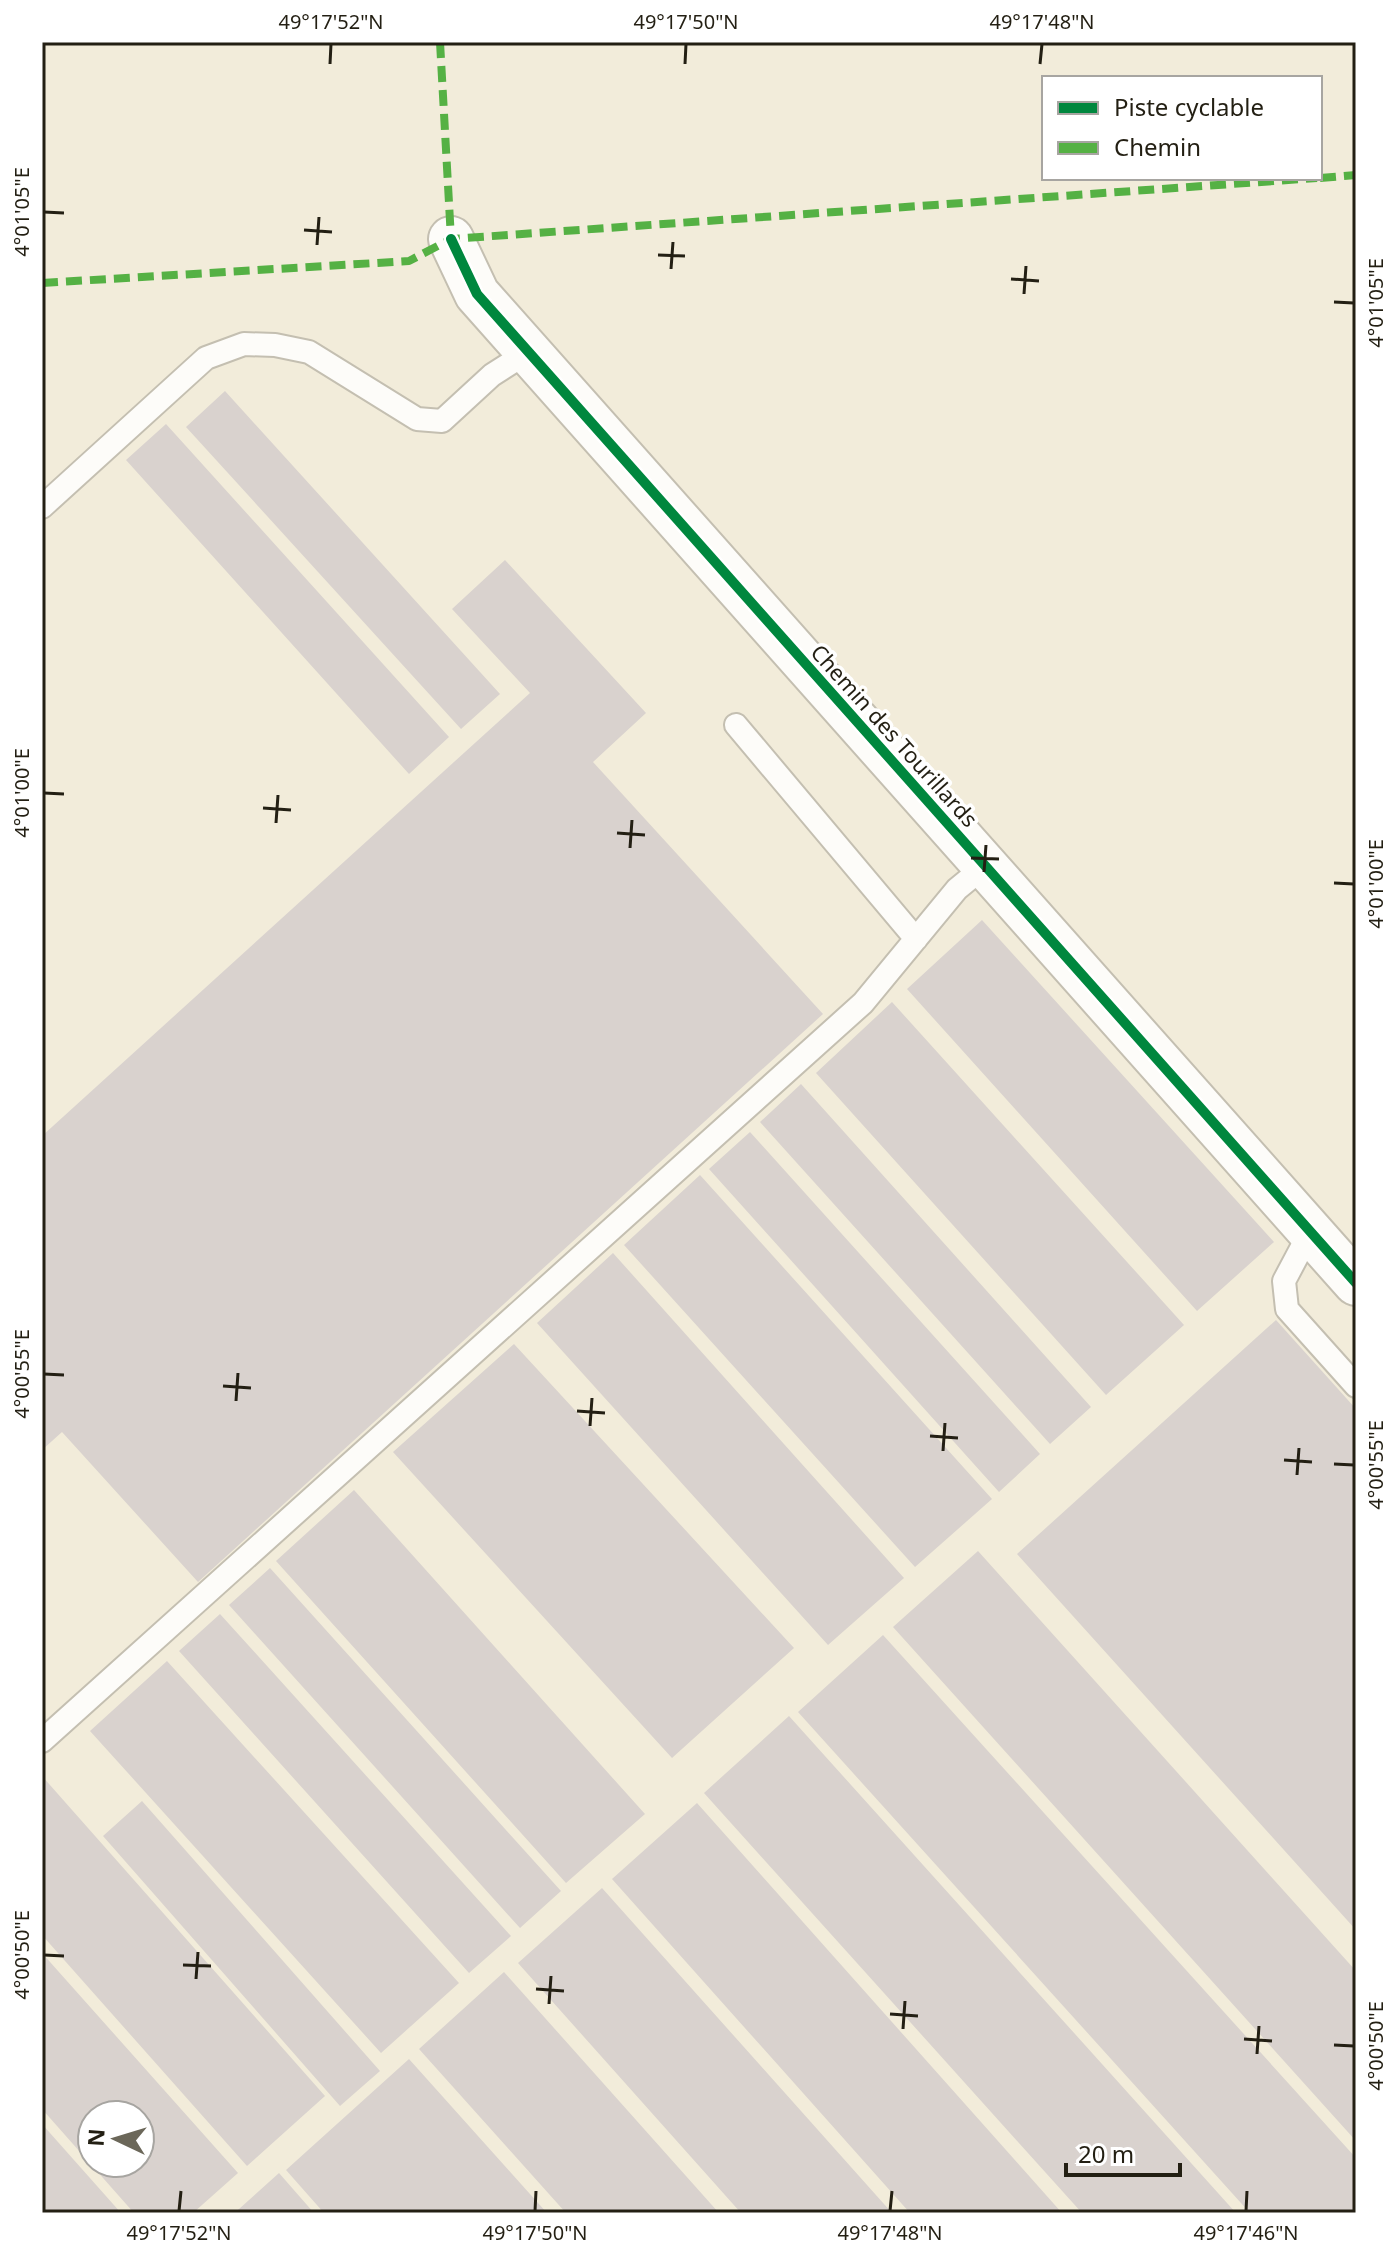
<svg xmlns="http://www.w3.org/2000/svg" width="1398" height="2255" font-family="'Noto Sans',sans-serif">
<rect width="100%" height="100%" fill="#f2ecda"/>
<path fill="#d9d2ce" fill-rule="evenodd" d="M225,391L500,694L461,729L186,427Z
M166,424L449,737L409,774L126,460Z
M505,560L646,713L593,762L823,1014L198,1582L62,1432L42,1450V1136L530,693L452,609Z
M982,920L1274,1242L1197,1311L907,989Z
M892,1002L1184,1325L1106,1395L816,1073Z
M801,1084L1091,1407L1050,1444L760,1122Z
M750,1132L1040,1454L999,1492L709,1169Z
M700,1175L992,1499L915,1567L624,1245Z
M613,1253L904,1578L828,1645L537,1323Z
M1276,1320L1356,1409V1930L1017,1554Z
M514,1344L794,1648L672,1758L393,1452Z
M354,1490L645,1814L566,1883L276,1561Z
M978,1551L1356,1971V2141L893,1627Z
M270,1568L561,1891L520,1928L229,1605Z
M220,1614L511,1936L469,1973L179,1651Z
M883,1635L1356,2158V2213H1250L798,1712Z
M167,1661L459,1983L381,2053L90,1731Z
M789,1716L1236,2213H1082L704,1793Z
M42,1776L325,2096L247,2166L42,1935Z
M142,1801L380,2071L340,2106L103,1836Z
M697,1803L1062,2213H910L612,1879Z
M602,1888L892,2213H741L518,1963Z
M42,1953L238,2173L193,2213H134L42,2109ZM92,2115H140V2163H92Z
M504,1972L719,2213H566L419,2049Z
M409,2059L547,2213H324L286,2170Z
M42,2124L121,2213H42Z
M279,2173L314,2213H234L239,2209Z"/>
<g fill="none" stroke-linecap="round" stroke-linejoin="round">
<defs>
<path id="lane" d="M42,507L206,358L244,344L275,345L309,352L417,419L442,421L492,375L528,352
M736,725L916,939
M1310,1232L1284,1281L1287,1309L1356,1386
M42,1741L863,1003L957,889L985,866"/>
<path id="street" d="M451,239L477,294L1356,1283"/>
</defs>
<use href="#lane" stroke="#c4bfb1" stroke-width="26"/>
<use href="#street" stroke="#c4bfb1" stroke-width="48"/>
<use href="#lane" stroke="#fdfcf9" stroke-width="22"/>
<use href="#street" stroke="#fdfcf9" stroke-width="44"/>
<path stroke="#55b144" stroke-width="8" stroke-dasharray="16 8" stroke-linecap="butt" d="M440,42L451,239
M1320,178L1356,175
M42,283L409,261L451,239L1317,178"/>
<defs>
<path id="cycleway" d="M451,239L477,294L1356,1283"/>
</defs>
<use href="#cycleway" stroke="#fff" stroke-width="15"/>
<use href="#cycleway" stroke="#00873e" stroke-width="10"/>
</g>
<path fill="none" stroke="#231f13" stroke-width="3" d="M330,64L331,44M685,64L686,44M1040,64L1042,44M44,212L64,213M304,230L332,232M317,245L319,217M658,255L685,256M671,269L673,242M1011,279L1039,281M1024,294L1026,266M1334,302L1354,303M44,793L64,794M263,808L291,810M276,823L278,795M617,833L645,835M630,848L632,820M971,858L999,859M984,872L986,845M1334,883L1354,884M44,1374L64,1375M223,1386L251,1388M236,1401L238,1373M577,1411L605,1413M590,1426L592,1398M930,1436L958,1438M943,1451L945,1423M1284,1460L1312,1462M1334,1464L1354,1465M1297,1475L1299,1448M44,1955L64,1956M183,1965L211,1966M196,1979L198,1952M536,1989L564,1991M549,2004L551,1976M890,2014L918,2016M903,2029L905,2001M1244,2039L1272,2041M1334,2045L1354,2046M1257,2054L1259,2026M179,2211L181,2191M535,2211L536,2191M890,2211L892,2191M1246,2211L1247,2191"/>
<g text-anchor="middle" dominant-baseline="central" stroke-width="7" stroke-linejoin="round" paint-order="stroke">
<g font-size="22" fill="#231f13" stroke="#fff">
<text transform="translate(895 735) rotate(48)">Chemin des Tourillards</text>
</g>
</g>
<rect width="1398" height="2255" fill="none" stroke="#ffffff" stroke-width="88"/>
<rect x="1042" y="76" width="280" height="104" fill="#ffffff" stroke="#a7a5a1" stroke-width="2"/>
<rect x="1058" y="102" width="40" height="12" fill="#00873e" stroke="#a7a5a1" stroke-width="2"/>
<text x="1114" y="116" font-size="24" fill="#231f13">Piste cyclable</text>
<rect x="1058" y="142" width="40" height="12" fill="#55b144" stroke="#a7a5a1" stroke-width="2"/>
<text x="1114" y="156" font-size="24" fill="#231f13">Chemin</text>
<g transform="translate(116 2139) rotate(274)"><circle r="38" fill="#ffffff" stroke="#a7a5a1" stroke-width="2"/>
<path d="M0-6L14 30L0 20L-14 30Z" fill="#6b6759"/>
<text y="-12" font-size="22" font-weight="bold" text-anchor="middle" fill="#231f13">N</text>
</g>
<path d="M1066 2163v12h114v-12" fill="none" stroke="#231f13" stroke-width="4"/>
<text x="1078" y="2163" font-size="24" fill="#231f13" stroke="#ffffff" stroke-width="6" paint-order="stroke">20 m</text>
<rect x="44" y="44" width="1310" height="2167" fill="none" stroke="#231f13" stroke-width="3"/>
<g font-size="20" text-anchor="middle" fill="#231f13">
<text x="331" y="29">49°17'52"N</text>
<text x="686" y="29">49°17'50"N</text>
<text x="1042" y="29">49°17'48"N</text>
<text transform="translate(22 212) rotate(-90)" y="7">4°01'05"E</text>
<text transform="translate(1376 303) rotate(-90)" y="7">4°01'05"E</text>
<text transform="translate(22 793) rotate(-90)" y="7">4°01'00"E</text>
<text transform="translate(1376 884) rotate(-90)" y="7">4°01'00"E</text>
<text transform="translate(22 1374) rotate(-90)" y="7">4°00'55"E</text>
<text transform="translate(1376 1465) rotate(-90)" y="7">4°00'55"E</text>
<text transform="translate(22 1955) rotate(-90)" y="7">4°00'50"E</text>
<text transform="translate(1376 2046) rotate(-90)" y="7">4°00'50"E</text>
<text x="179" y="2240">49°17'52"N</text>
<text x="535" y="2240">49°17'50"N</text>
<text x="890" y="2240">49°17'48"N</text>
<text x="1246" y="2240">49°17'46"N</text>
</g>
</svg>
